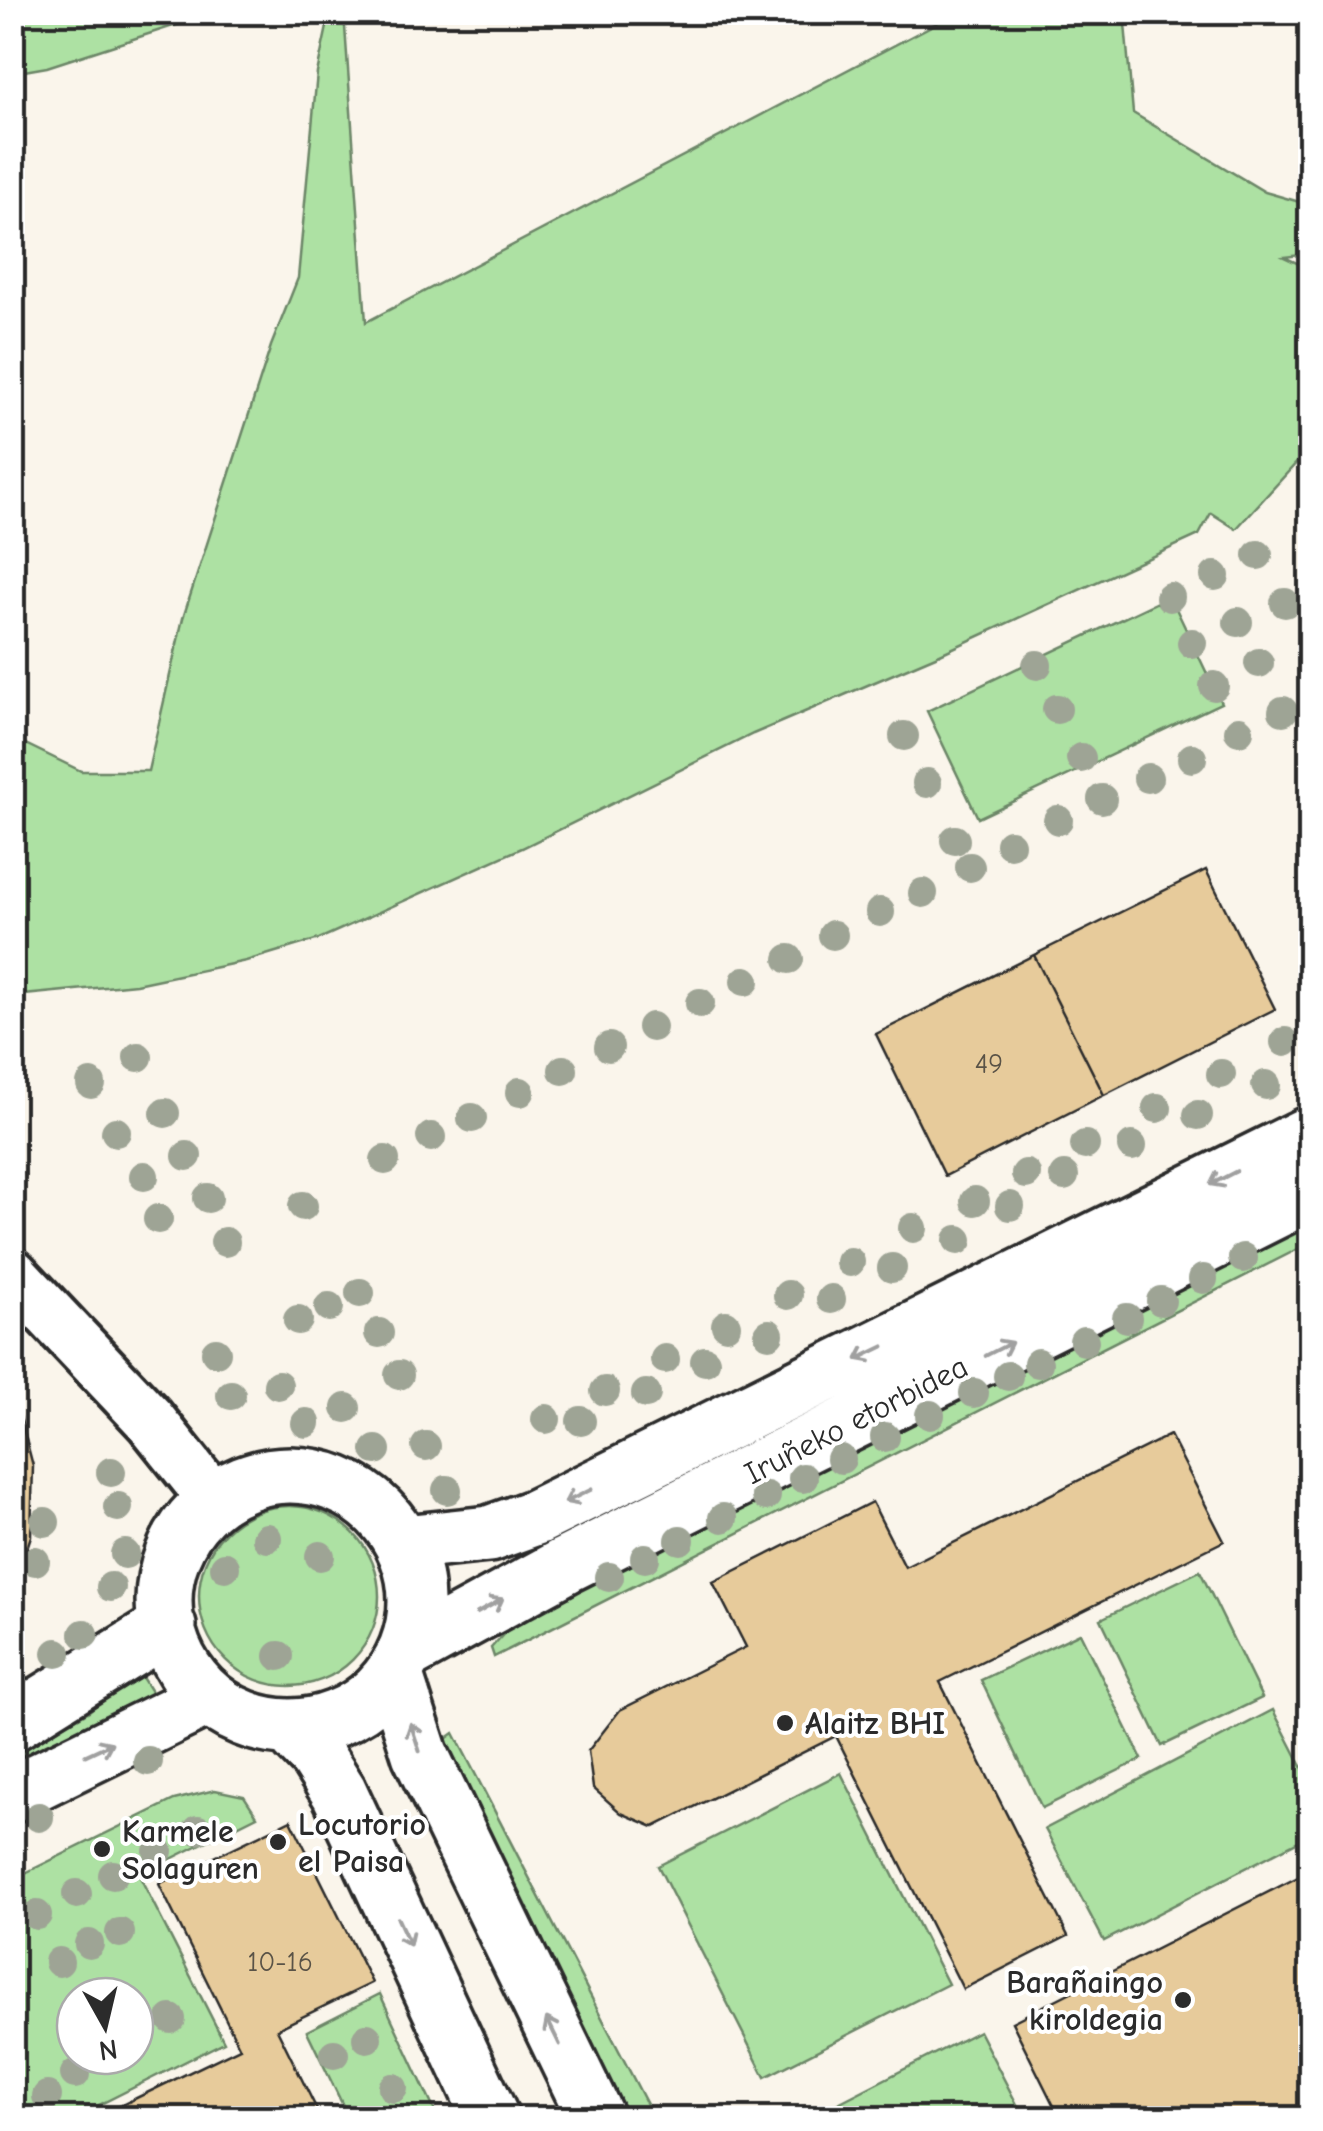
<svg xmlns="http://www.w3.org/2000/svg" width="1323" height="2131" font-family="'Comic Neue',sans-serif">
<rect width="100%" height="100%" fill="#faf5eb"/>
<filter id="ink" filterUnits="userSpaceOnUse"><feTurbulence type="fractalNoise" baseFrequency=".01" numOctaves="2"/><feDisplacementMap in="SourceGraphic" scale="20" xChannelSelector="R" yChannelSelector="G"/><feConvolveMatrix kernelMatrix="1 2 1 2 8 2 1 2 1" color-interpolation-filters="sRGB"/></filter>
<g filter="url(#ink)">
<path fill="#ade1a3" stroke="#6c8667" stroke-width="2.5" fill-rule="evenodd" d="M45,12H213V13L47,67L13,73V17Z
M330,13H344L366,322L956,13H1124L1133,113L1265,192L1310,205V254L1284,257L1310,269V448L1236,529L1211,513L1199,535L938,655L753,734L522,848L319,939L246,961L136,984L13,996V738L81,771H148L183,618L271,346L298,278L317,73Z
M1170,596L1221,703L978,818L927,711Z
M1310,1193V1243L494,1657L491,1648L566,1565Z
M199 1596a90 90 0 1 1 180 0a90 90 0 1 1-180 0Z
M1200,1571L1262,1698L1162,1746L1101,1619Z
M1080,1633L1142,1759L1042,1808L981,1680Z
M138,1671L155,1698L109,1714L13,1768V1755L89,1711Z
M1273,1710L1310,1782V1835L1104,1941L1045,1829Z
M454,1733L654,2118H625L439,1744Z
M841,1773L948,1984L765,2077L658,1866Z
M215,1790L244,1796L257,1816L139,1875L224,2042L73,2118H13V1879L174,1800ZM75,1996H135V2056H75Z
M380,1994L438,2118H349L307,2031Z
M979,2031L1024,2118H809Z"/>
<path fill="#e7cb9b" stroke="#2b2b2b" stroke-width="2.5" d="M1206,870L1275,1009L1104,1095L1034,955Z
M1034,955L1104,1095L945,1176L876,1034Z
M12,1386L33,1466L31,1536L12,1593Z
M1170,1435L1224,1541L940,1682L1068,1936L963,1989L836,1736L654,1827L621,1813L593,1788L588,1751L620,1710L746,1647L713,1582L872,1502L905,1567Z
M291,1820L372,1983L277,2029L321,2118H95L240,2048L159,1884Z
M1310,1871V2118H1060L1012,2022Z"/>
<g fill="none" stroke-linecap="round" stroke-linejoin="round">
<defs>
<path id="street" d="M12,1274L150,1420L214,1500"/>
<path id="secondary" d="M164 1601a126 126 0 1 1 252 0a126 126 0 1 1-252 0Z
M403,1543L489,1534L536,1517L1310,1134
M405,1653L566,1565L1310,1193
M394,1673L420,1754L596,2118
M12,1723L168,1626
M288,1727L317,1757L339,1792L491,2118
M12,1794L208,1698"/>
</defs>
<use href="#street" stroke="#2b2b2b" stroke-width="58"/>
<use href="#secondary" stroke="#2b2b2b" stroke-width="62"/>
<use href="#street" stroke="#fff" stroke-width="50"/>
<use href="#secondary" stroke="#fff" stroke-width="55"/>
</g>
<g fill="#9ea495">
<circle cx="1258" cy="555" r="15"/>
<circle cx="1215" cy="576" r="15"/>
<circle cx="1170" cy="597" r="15"/>
<circle cx="1285" cy="603" r="15"/>
<circle cx="1238" cy="622" r="15"/>
<circle cx="1192" cy="643" r="15"/>
<circle cx="1259" cy="663" r="15"/>
<circle cx="1037" cy="665" r="15"/>
<circle cx="1214" cy="686" r="15"/>
<circle cx="1057" cy="709" r="15"/>
<circle cx="1283" cy="711" r="15"/>
<circle cx="1239" cy="731" r="15"/>
<circle cx="904" cy="736" r="15"/>
<circle cx="1081" cy="758" r="15"/>
<circle cx="1192" cy="758" r="15"/>
<circle cx="1148" cy="778" r="15"/>
<circle cx="927" cy="783" r="15"/>
<circle cx="1102" cy="799" r="15"/>
<circle cx="1058" cy="820" r="15"/>
<circle cx="955" cy="840" r="15"/>
<circle cx="1010" cy="844" r="15"/>
<circle cx="970" cy="867" r="15"/>
<circle cx="923" cy="893" r="15"/>
<circle cx="880" cy="912" r="15"/>
<circle cx="833" cy="935" r="15"/>
<circle cx="789" cy="959" r="15"/>
<circle cx="745" cy="981" r="15"/>
<circle cx="700" cy="1003" r="15"/>
<circle cx="652" cy="1027" r="15"/>
<circle cx="1285" cy="1042" r="15"/>
<circle cx="609" cy="1047" r="15"/>
<circle cx="138" cy="1057" r="15"/>
<circle cx="563" cy="1070" r="15"/>
<circle cx="1221" cy="1074" r="15"/>
<circle cx="91" cy="1084" r="15"/>
<circle cx="1266" cy="1085" r="15"/>
<circle cx="520" cy="1092" r="15"/>
<circle cx="1157" cy="1108" r="15"/>
<circle cx="165" cy="1113" r="15"/>
<circle cx="1198" cy="1115" r="15"/>
<circle cx="472" cy="1118" r="15"/>
<circle cx="116" cy="1132" r="15"/>
<circle cx="431" cy="1137" r="15"/>
<circle cx="1085" cy="1145" r="15"/>
<circle cx="1132" cy="1146" r="15"/>
<circle cx="187" cy="1156" r="15"/>
<circle cx="385" cy="1160" r="15"/>
<circle cx="1026" cy="1174" r="15"/>
<circle cx="144" cy="1176" r="15"/>
<circle cx="1064" cy="1176" r="15"/>
<circle cx="208" cy="1198" r="15"/>
<circle cx="975" cy="1201" r="15"/>
<circle cx="303" cy="1206" r="15"/>
<circle cx="1010" cy="1206" r="15"/>
<circle cx="158" cy="1219" r="15"/>
<circle cx="913" cy="1228" r="15"/>
<circle cx="958" cy="1240" r="15"/>
<circle cx="225" cy="1242" r="15"/>
<circle cx="1243" cy="1258" r="15"/>
<circle cx="850" cy="1262" r="15"/>
<circle cx="892" cy="1268" r="15"/>
<circle cx="1203" cy="1279" r="15"/>
<circle cx="360" cy="1293" r="15"/>
<circle cx="788" cy="1295" r="15"/>
<circle cx="831" cy="1299" r="15"/>
<circle cx="1161" cy="1301" r="15"/>
<circle cx="329" cy="1307" r="15"/>
<circle cx="1127" cy="1318" r="15"/>
<circle cx="298" cy="1320" r="15"/>
<circle cx="726" cy="1325" r="15"/>
<circle cx="379" cy="1333" r="15"/>
<circle cx="769" cy="1334" r="15"/>
<circle cx="1084" cy="1341" r="15"/>
<circle cx="216" cy="1352" r="15"/>
<circle cx="665" cy="1359" r="15"/>
<circle cx="705" cy="1361" r="15"/>
<circle cx="1038" cy="1363" r="15"/>
<circle cx="399" cy="1375" r="15"/>
<circle cx="1008" cy="1376" r="15"/>
<circle cx="278" cy="1385" r="15"/>
<circle cx="605" cy="1391" r="15"/>
<circle cx="974" cy="1393" r="15"/>
<circle cx="646" cy="1394" r="15"/>
<circle cx="231" cy="1395" r="15"/>
<circle cx="346" cy="1408" r="15"/>
<circle cx="930" cy="1415" r="15"/>
<circle cx="546" cy="1419" r="15"/>
<circle cx="581" cy="1421" r="15"/>
<circle cx="306" cy="1423" r="15"/>
<circle cx="885" cy="1437" r="15"/>
<circle cx="426" cy="1446" r="15"/>
<circle cx="376" cy="1450" r="15"/>
<circle cx="841" cy="1459" r="15"/>
<circle cx="111" cy="1472" r="15"/>
<circle cx="803" cy="1478" r="15"/>
<circle cx="447" cy="1490" r="15"/>
<circle cx="766" cy="1496" r="15"/>
<circle cx="118" cy="1507" r="15"/>
<circle cx="723" cy="1518" r="15"/>
<circle cx="45" cy="1522" r="15"/>
<circle cx="267" cy="1538" r="15"/>
<circle cx="680" cy="1540" r="15"/>
<circle cx="125" cy="1554" r="15"/>
<circle cx="320" cy="1556" r="15"/>
<circle cx="645" cy="1558" r="15"/>
<circle cx="35" cy="1561" r="15"/>
<circle cx="225" cy="1567" r="15"/>
<circle cx="609" cy="1577" r="15"/>
<circle cx="111" cy="1587" r="15"/>
<circle cx="84" cy="1634" r="15"/>
<circle cx="57" cy="1653" r="15"/>
<circle cx="279" cy="1656" r="15"/>
<circle cx="148" cy="1761" r="15"/>
<circle cx="39" cy="1817" r="15"/>
<circle cx="198" cy="1830" r="15"/>
<circle cx="158" cy="1851" r="15"/>
<circle cx="113" cy="1875" r="15"/>
<circle cx="77" cy="1894" r="15"/>
<circle cx="37" cy="1915" r="15"/>
<circle cx="120" cy="1933" r="15"/>
<circle cx="89" cy="1944" r="15"/>
<circle cx="59" cy="1962" r="15"/>
<circle cx="171" cy="2019" r="15"/>
<circle cx="367" cy="2038" r="15"/>
<circle cx="334" cy="2054" r="15"/>
<circle cx="75" cy="2074" r="15"/>
<circle cx="393" cy="2088" r="15"/>
<circle cx="47" cy="2096" r="15"/>
</g>
<defs><path id="oneway-shaft" d="M-6 0H5M1.5-3L5.5 0L1.5 3" fill="none" stroke-width="1.6" stroke-linecap="round" stroke-linejoin="round" transform="scale(2.5)"/></defs>
<g stroke="#a0a0a0">
<use href="#oneway-shaft" transform="translate(1223 1178) rotate(153)"/>
<use href="#oneway-shaft" transform="translate(999 1349) rotate(-27)"/>
<use href="#oneway-shaft" transform="translate(870 1353) rotate(154)"/>
<use href="#oneway-shaft" transform="translate(578 1496) rotate(154)"/>
<use href="#oneway-shaft" transform="translate(490 1606) rotate(-29)"/>
<use href="#oneway-shaft" transform="translate(415 1737) rotate(-108)"/>
<use href="#oneway-shaft" transform="translate(99 1749) rotate(-25)"/>
<use href="#oneway-shaft" transform="translate(404 1932) rotate(65)"/>
<use href="#oneway-shaft" transform="translate(553 2031) rotate(-116)"/>
</g>
</g>
<g fill="#2b2b2b" stroke="#fff" stroke-width="4">
<circle cx="785" cy="1723" r="10"/>
<circle cx="278" cy="1842" r="10"/>
<circle cx="102" cy="1849" r="10"/>
<circle cx="1183" cy="2000" r="10"/>
</g>
<g text-anchor="middle" dominant-baseline="central" stroke-width="8" stroke-linejoin="round" paint-order="stroke">
<g font-size="28" fill="#5a5347">
<text x="989" y="1064">49</text>
<text x="280" y="1962">10-16</text>
</g>
<g font-size="32" fill="#2b2b2b" stroke="#fff">
<text transform="translate(856 1420) rotate(-27)">Iruñeko etorbidea</text>
</g>
<g font-size="32" font-weight="bold" fill="#2b2b2b" stroke="#fff" text-anchor="start">
<text x="805" y="1723">Alaitz BHI</text>
<text x="298" y="1824">Locutorio<tspan x="298" dy="37">el Paisa</tspan></text>
<text x="122" y="1831">Karmele<tspan x="122" dy="37">Solaguren</tspan></text>
<text x="1163" y="1982" text-anchor="end">Barañaingo<tspan x="1163" dy="37">kiroldegia</tspan></text>
</g>
</g>
<rect width="1323" height="2131" fill="none" stroke="#fff" stroke-width="50"/>
<rect x="25" y="25" width="1273" height="2081" fill="none" stroke="#2b2b2b" stroke-width="4" filter="url(#ink)"/>
<g transform="translate(105 2026) rotate(172)"><circle r="48" fill="#ffffff" stroke="#aaaaaa" stroke-width="2.5"/>
<path d="M0-8L18 38L0 25L-18 38Z" fill="#2b2b2b"/>
<text y="-15" font-size="28" font-weight="bold" text-anchor="middle" fill="#2b2b2b">N</text>
</g>
</svg>
